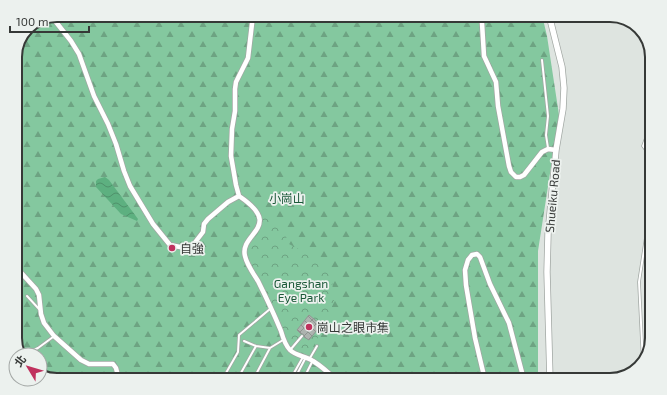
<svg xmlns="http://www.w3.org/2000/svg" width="667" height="395" font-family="'Exo 2','Noto Sans TC',sans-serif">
<defs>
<pattern id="forest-firs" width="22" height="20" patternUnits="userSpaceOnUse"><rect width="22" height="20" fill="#84c89f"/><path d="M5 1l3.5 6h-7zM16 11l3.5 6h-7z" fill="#6da382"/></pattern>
<pattern id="park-crowns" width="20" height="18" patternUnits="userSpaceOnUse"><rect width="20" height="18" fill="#84c89f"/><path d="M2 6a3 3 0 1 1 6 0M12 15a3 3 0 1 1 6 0" fill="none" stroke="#6da382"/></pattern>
<pattern id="water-waves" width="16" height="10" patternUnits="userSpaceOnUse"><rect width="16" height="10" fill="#5db080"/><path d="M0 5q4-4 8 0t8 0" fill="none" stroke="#4e906a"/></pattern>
<pattern id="building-cross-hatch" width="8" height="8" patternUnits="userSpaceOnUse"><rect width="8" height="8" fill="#adb3af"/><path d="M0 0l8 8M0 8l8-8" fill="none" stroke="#8e938f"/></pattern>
</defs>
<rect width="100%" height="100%" fill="#dee4e0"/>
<path fill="url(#forest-firs)" d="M57,15H542L547,36L559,115L538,251V380H57L40,375V355H24L15,340V55L27,27Z"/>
<path fill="url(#park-crowns)" d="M260,215L285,227L287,243L320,260L332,281L334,300L330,313L309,355L294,350L287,342L273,308L246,255C247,239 256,240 260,229C262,225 260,220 260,215Z"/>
<path fill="url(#water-waves)" d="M105,177L109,180L138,219L137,221L121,214L96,187V181L98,179Z"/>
<path fill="url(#building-cross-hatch)" stroke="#919693" d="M309,315L321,325L309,340L304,337L303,334H301L297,330Z"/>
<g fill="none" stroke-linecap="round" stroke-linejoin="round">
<defs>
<path id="service" d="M312,15L314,17L319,15
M542,60L548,116L546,135L548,148
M652,62L650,79L652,87
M652,122L643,146L652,158
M27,296L39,309
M244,341L256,346L270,348L283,340
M291,349L302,336
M24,355L38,348L53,337
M310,358L317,346
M643,363L639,282L646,237L652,221
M222,380L238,352L239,335L270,309
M237,380L256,346
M253,380L270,348
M290,380L303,357
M294,380L305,359
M303,380L312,362"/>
<path id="minor" d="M253,15L248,58L236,82L235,89V111L232,129L231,156L236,185L239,196C285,227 239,233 245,256C247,265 253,273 258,281C266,297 274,314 281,331C283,338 285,345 290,350C296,356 306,356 313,361C321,366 329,373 336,380
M479,15L482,23L484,56L496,82L498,106L509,166L511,172L516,177H520L524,175L542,152L548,149L556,150
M52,17L71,41L79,54L94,96L108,124L116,144L124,171L130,186L153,224L170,245L180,247L193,245L203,232L204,224L208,219L228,202L239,196
M15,266L36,289L39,295L41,314L44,323L54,336L81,360L89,364H113L116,368L119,380
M485,380L475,338L466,285L465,270L468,260L472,255L477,254L480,257L490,284L509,323L524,380"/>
<path id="tertiary" d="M549,15L562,67L564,88L563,109L556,150L548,234L547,272L550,380"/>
</defs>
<use href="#service" stroke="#a1a7a3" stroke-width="3.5"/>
<use href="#minor" stroke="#a1a7a3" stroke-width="6"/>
<use href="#tertiary" stroke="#a1a7a3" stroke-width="7"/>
<use href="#service" stroke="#fff" stroke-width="2"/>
<use href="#minor" stroke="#fff" stroke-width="4.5"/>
<use href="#tertiary" stroke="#fff" stroke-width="5.5"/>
</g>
<g fill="#c0315e" stroke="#ecf1ee" stroke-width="1.5">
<circle cx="172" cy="248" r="4"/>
<circle cx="309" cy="327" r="4"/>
</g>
<g text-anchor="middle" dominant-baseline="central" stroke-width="3.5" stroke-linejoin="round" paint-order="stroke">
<g font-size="12" fill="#363937" stroke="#ecf1ee">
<text transform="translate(552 196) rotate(-85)">Shueiku Road</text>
</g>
<g font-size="12" fill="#1a5838" stroke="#ecf1ee">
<text x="287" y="198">小崗山</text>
<text x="301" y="283">Gangshan<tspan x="301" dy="14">Eye Park</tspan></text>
</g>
<g font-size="12" fill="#363937" stroke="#ecf1ee" text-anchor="start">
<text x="180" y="248">自強</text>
<text x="317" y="327">崗山之眼市集</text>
</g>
</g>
<path d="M0 0H667V395H0ZM57 22H610A35 35 0 0 1 645 57V338A35 35 0 0 1 610 373H57A35 35 0 0 1 22 338V57A35 35 0 0 1 57 22Z" fill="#ecf1ee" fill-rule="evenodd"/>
<path fill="none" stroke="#363937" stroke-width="2" d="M57 22H610A35 35 0 0 1 645 57V338A35 35 0 0 1 610 373H57A35 35 0 0 1 22 338V57A35 35 0 0 1 57 22Z"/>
<g transform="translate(28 367) rotate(308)"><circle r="19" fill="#ecf1ee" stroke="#a3a7a5"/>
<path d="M0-3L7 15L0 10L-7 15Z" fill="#c0315e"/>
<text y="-6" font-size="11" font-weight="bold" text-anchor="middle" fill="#363937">北</text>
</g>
<path d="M10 26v6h79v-6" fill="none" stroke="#363937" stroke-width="2"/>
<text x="16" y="26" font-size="12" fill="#363937" stroke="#ecf1ee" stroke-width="3" paint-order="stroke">100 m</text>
</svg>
